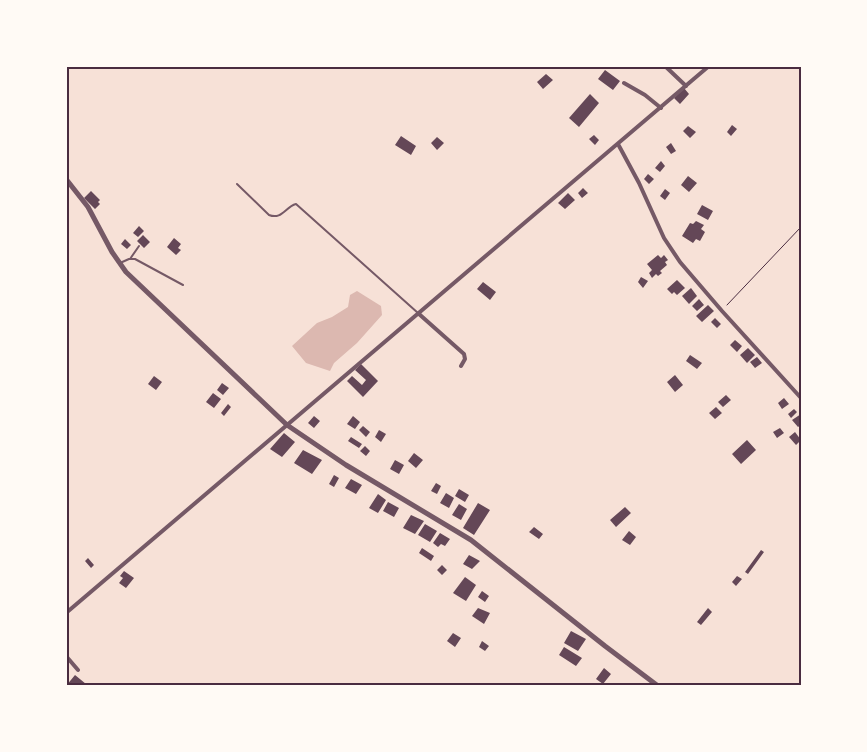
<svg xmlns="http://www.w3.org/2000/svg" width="867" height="752" font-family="'Times New Roman',serif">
<rect width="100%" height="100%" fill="#f7e1d7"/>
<path fill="#dcb8b0" d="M357,291L381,306L382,315L357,343L334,363L330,371L306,363L292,346L317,323L332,317L348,307L350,295Z"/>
<path fill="#644757" d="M605,70L620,81L613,90L598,79Z
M546,74L553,80L543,89L537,82Z
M684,88L689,94L680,104L674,98Z
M590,94L599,103L579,127L569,118Z
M732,125L737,129L731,136L727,132Z
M688,126L696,132L690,138L683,131Z
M594,135L599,140L595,145L589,139Z
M401,136L416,146L411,155L395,145Z
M437,137L444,143L437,150L431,143Z
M671,143L676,151L671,154L666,147Z
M661,161L665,166L660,172L655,168Z
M648,174L654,179L649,184L644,179Z
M688,176L697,183L689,192L681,185Z
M583,188L588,193L582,198L578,193Z
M665,189L670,193L665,200L660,196Z
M91,191L100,200L98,202L100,204L95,209L84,198Z
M568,193L575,200L565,209L558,203Z
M702,205L713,211L708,220L697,214Z
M696,221L704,225L701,229L705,232L700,241L696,239L693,243L682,236L690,223L693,224Z
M139,226L144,231L138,237L133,233Z
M143,235L150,242L144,248L137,241Z
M174,238L181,244L178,248L181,250L176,255L167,247Z
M125,239L131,245L127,249L121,244Z
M658,255L661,258L664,255L668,260L665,262L667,265L660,271L662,273L658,276L656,274L652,278L649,273L652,270L647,264Z
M641,277L648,281L643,288L638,282Z
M677,280L685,288L677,295L674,292L672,294L667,289Z
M483,282L496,292L490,300L477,289Z
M691,288L697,296L689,304L682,296Z
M699,299L704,305L697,311L692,306Z
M708,305L714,311L702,322L696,316Z
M715,318L721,324L717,328L711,322Z
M735,340L742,346L737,352L730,345Z
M748,348L755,355L747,363L740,355Z
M690,355L702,363L697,369L686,361Z
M757,357L762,363L755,368L750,362Z
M361,364L378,381L363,397L347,381L352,376L362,385L366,380L355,370Z
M675,375L683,385L675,392L667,382Z
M154,376L162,382L156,390L148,384Z
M222,383L229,388L223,395L217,390Z
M213,393L221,399L214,408L206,402Z
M726,395L731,400L723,407L718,402Z
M784,398L789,404L782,409L778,403Z
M228,404L231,407L224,416L221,413Z
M716,407L722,413L715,419L709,413Z
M794,409L797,412L791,418L788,414Z
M801,414V425L798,427L792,420Z
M314,416L320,421L314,428L308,423Z
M353,416L360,422L355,429L347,424Z
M363,426L370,432L366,437L359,430Z
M780,428L784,433L777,438L773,432Z
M379,430L386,434L381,442L375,437Z
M795,432L801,440L796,445L789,437Z
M284,433L295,442L282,457L270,449Z
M351,437L362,444L359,448L348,441Z
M747,440L756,450L741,464L732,454Z
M365,446L370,451L366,456L360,451Z
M303,450L322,460L312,474L294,463Z
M414,453L423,460L416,468L408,461Z
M395,460L404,465L399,474L390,469Z
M334,475L339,478L334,487L329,484Z
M351,479L362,485L356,494L345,488Z
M436,483L441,486L437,494L431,491Z
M459,489L469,495L465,502L455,496Z
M446,493L454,498L449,508L440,503Z
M378,494L386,500L378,513L369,508Z
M388,502L399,508L394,517L383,511Z
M478,503L490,510L474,535L463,528Z
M459,504L467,509L461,520L452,515Z
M625,507L631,513L616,527L610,520Z
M411,515L424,521L415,534L403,528Z
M425,524L437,531L430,542L418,535Z
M534,527L543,534L539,539L529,532Z
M629,531L636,537L630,545L622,540Z
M440,533L450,539L445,546L441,544L438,547L433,543Z
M422,548L434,556L431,561L419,553Z
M761,550L764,552L748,574L745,572Z
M469,555L480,561L472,569L463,564Z
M88,558L94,565L91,568L85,561Z
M442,565L447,570L442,575L437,570Z
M124,571L134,578L126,588L119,583L123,578L120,576Z
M737,576L742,579L736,586L732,582Z
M465,577L476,585L466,601L453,593Z
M482,591L489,596L485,602L478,597Z
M478,608L490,613L484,624L472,616Z
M708,608L712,612L701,625L697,622Z
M571,631L586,639L578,651L564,643Z
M453,633L461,638L455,647L447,641Z
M482,641L489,646L485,651L479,647Z
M564,647L582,658L576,666L559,655Z
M604,668L611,674L603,684L596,679Z
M75,675L86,684L85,686H66Z"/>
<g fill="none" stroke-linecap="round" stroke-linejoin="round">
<path stroke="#4a2c40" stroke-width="1" d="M727,305L801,227"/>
<path stroke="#755966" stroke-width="2" d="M237,184L269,215C282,220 285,207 296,204L418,313
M130,259L139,246
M120,263L129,259H135L183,285"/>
<path stroke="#755966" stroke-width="4" d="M665,66L686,86
M624,83L645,95L661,108
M618,144L639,183L664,238L680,262L722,311L801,398
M419,314L464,354L465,359L461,366
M66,613L709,66
M66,656L78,670"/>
<path stroke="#755966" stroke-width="5" d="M66,179L88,207L112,252L126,272L287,425L346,465L471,540L605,646L658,686"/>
</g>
<rect width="867" height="752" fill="none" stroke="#fffaf5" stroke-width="135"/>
<rect x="68" y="68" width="732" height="616" fill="none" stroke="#4a2c40" stroke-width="2"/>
</svg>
